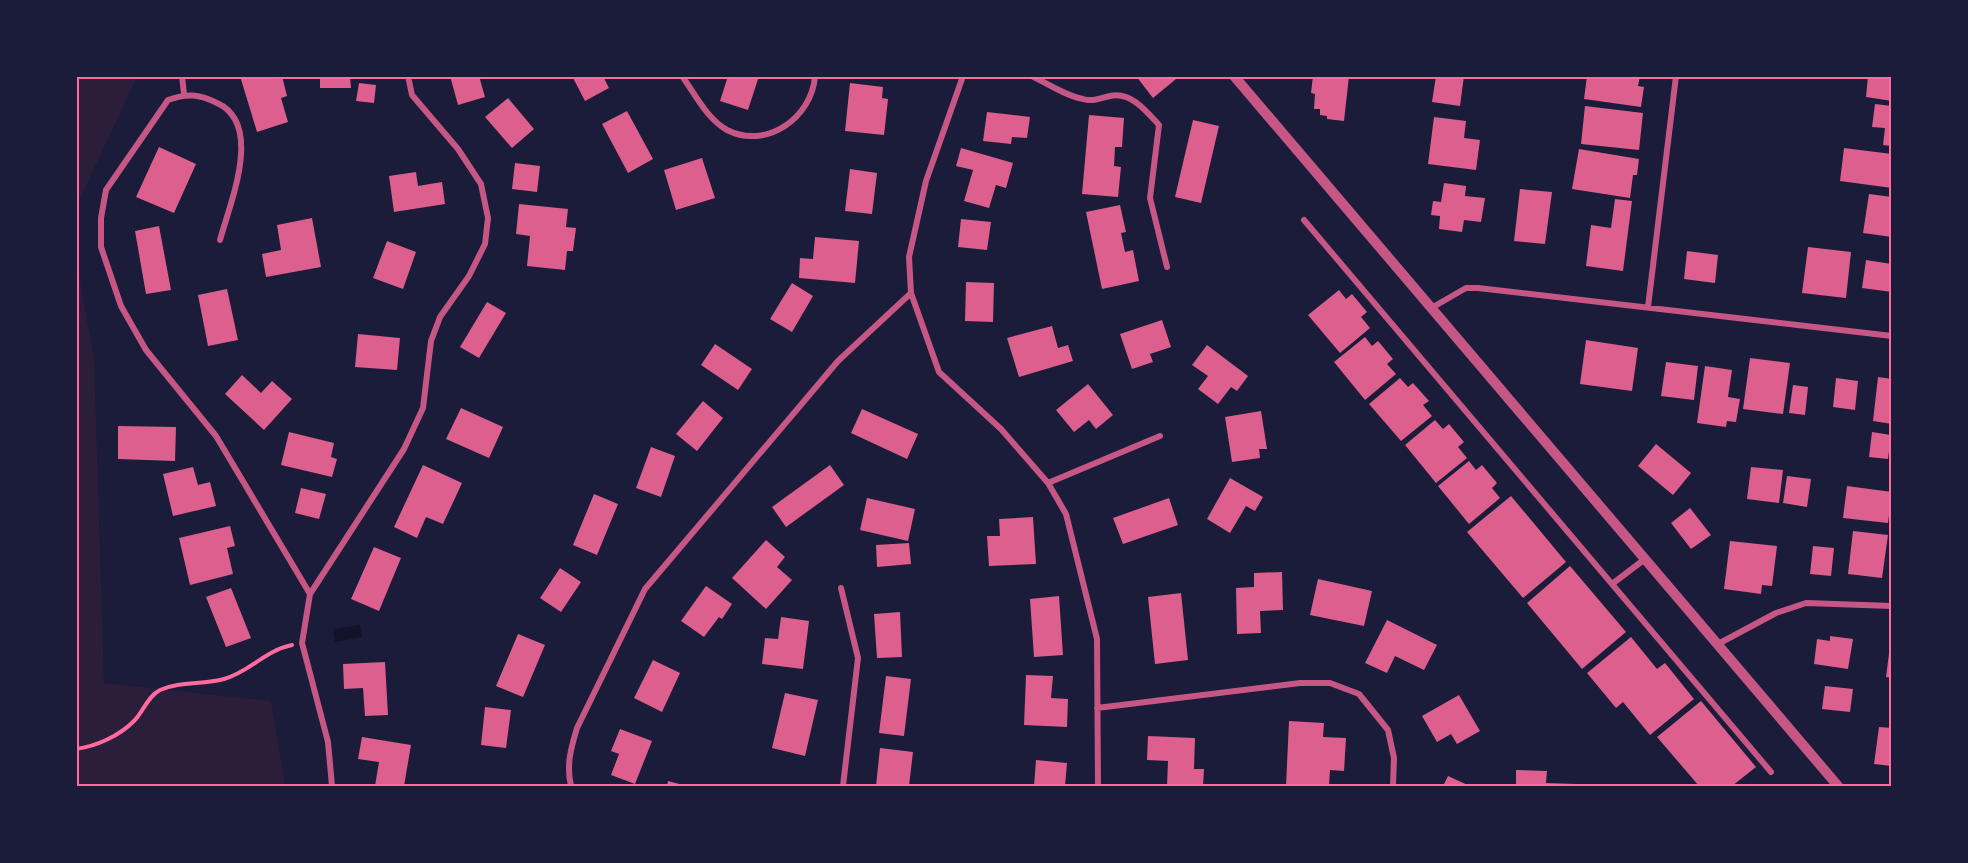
<svg xmlns="http://www.w3.org/2000/svg" width="1968" height="863" font-family="'Times New Roman',serif">
<rect width="100%" height="100%" fill="#1b1b3a"/>
<path fill="#2a1e3b" d="M77,76L137,77L77,205L76,77Z
M76,259L94,358L104,683L271,701L285,786H77Z"/>
<path fill="#12122b" d="M360,625L362,637L335,642L333,629Z"/>
<path fill="#dd5f8e" d="M240,76H282L287,96L281,98L288,122L257,132Z
M320,76H350L351,88H320Z
M450,76H479L485,97L458,105Z
M572,76H603L609,88L585,101Z
M728,76H759L748,110L720,101Z
M1136,76H1174L1176,79L1153,98Z
M1313,76H1349L1344,121L1327,119V116L1320,115V109H1314L1315,94L1311,93Z
M1436,76H1464L1460,106L1432,102Z
M1587,76H1640L1638,86L1644,87L1641,107L1584,99Z
M1868,76H1892V101L1866,97Z
M359,83L376,85L374,103L356,101Z
M850,83L883,87L882,98L888,99L884,135L845,131Z
M508,98L534,129L512,148L485,117Z
M1875,104L1892,106V146L1883,145L1885,128L1872,127Z
M1585,106L1643,113L1639,150L1581,144Z
M627,111L653,159L628,173L602,124Z
M987,112L1030,117L1027,138L1012,137L1011,144L983,141Z
M1089,115L1124,118L1122,147H1115L1114,166L1121,167L1118,197L1082,194Z
M1434,117L1466,121L1464,138L1480,140L1476,170L1428,164Z
M1193,120L1219,126L1201,203L1175,197Z
M159,147L196,164L174,213L136,197Z
M961,148L1013,163L1006,188L996,185L989,208L964,201L973,170L956,166Z
M1844,148L1892,154V188L1840,181Z
M1579,149L1639,159L1637,175H1633L1630,198L1572,189Z
M702,158L715,198L676,210L664,170Z
M515,163L540,166L537,192L512,189Z
M850,169L877,173L872,214L845,211Z
M416,172L418,186L442,182L445,204L394,212L389,176Z
M1444,183L1466,186L1465,196L1485,198L1481,222L1464,220L1462,232L1439,229L1440,216L1431,215L1433,201L1441,202Z
M1520,189L1552,192L1545,244L1514,241Z
M1869,194L1892,197V237L1863,233Z
M1615,199L1632,201L1623,271L1586,266L1591,225L1611,228Z
M519,204L568,209L566,227L576,228L573,251H567L565,270L527,266L530,236L516,234Z
M1120,205L1126,232L1121,233L1125,252L1133,250L1139,281L1102,289L1086,212Z
M312,218L321,267L266,277L262,254L281,250L277,225Z
M961,219L991,222L987,250L958,247Z
M159,226L171,290L146,294L135,231Z
M815,237L859,241L855,283L799,278L800,258L813,259Z
M387,241L416,252L403,289L373,278Z
M1808,247L1851,252L1846,298L1802,293Z
M1687,251L1718,255L1715,283L1684,279Z
M1866,260L1892,264V292L1862,288Z
M966,282L994,283L993,322L965,321Z
M792,283L813,296L792,332L770,319Z
M227,289L238,340L208,346L198,295Z
M1339,290L1346,299L1352,294L1367,312L1361,317L1370,328L1340,353L1308,315Z
M487,302L506,313L479,358L460,347Z
M1162,320L1171,347L1150,354L1153,362L1132,369L1120,334Z
M1052,326L1058,348L1068,345L1073,361L1019,377L1007,338Z
M358,334L400,338L397,370L355,367Z
M1365,337L1372,346L1378,341L1393,359L1387,364L1396,374L1365,400L1334,362Z
M1586,340L1638,348L1632,391L1580,384Z
M715,344L752,369L738,390L701,365Z
M1207,345L1248,376L1237,391L1231,387L1218,404L1198,389L1208,376L1192,365Z
M1750,358L1790,363L1783,414L1743,409Z
M1666,362L1698,366L1694,400L1661,396Z
M1705,366L1732,370L1728,397L1740,399L1736,422L1727,421L1726,427L1697,423Z
M242,375L261,393L272,381L292,399L264,430L225,394Z
M1878,377L1892,379V424L1873,421Z
M1400,378L1408,387L1413,383L1429,401L1423,405L1432,416L1401,441L1369,404Z
M1836,378L1858,381L1855,410L1833,407Z
M1088,384L1113,415L1096,429L1089,420L1074,432L1056,410Z
M1793,385L1808,387L1805,415L1789,413Z
M703,401L723,418L697,451L676,434Z
M461,408L503,427L489,458L446,439Z
M862,409L918,434L907,459L851,433Z
M1261,411L1267,449H1259L1260,458L1232,462L1225,417Z
M1435,420L1443,429L1449,424L1464,442L1458,447L1467,458L1436,483L1405,445Z
M118,426L176,427L175,461L118,459Z
M289,432L334,443L331,457L337,459L332,477L281,465Z
M1872,432L1891,435L1888,459L1869,457Z
M1656,444L1691,473L1673,495L1638,466Z
M651,447L675,456L661,497L636,488Z
M1469,461L1476,470L1482,465L1497,483L1492,488L1500,498L1469,524L1438,486Z
M423,465L462,483L443,524L426,517L417,538L394,527Z
M830,465L844,485L786,527L772,507Z
M193,467L198,485L210,482L216,506L173,516L163,474Z
M1751,467L1783,470L1779,503L1747,499Z
M1787,476L1811,479L1807,507L1783,503Z
M1230,478L1263,497L1255,511L1246,506L1230,533L1207,519Z
M1847,486L1892,492L1888,523L1843,518Z
M301,488L326,494L319,519L295,513Z
M594,494L618,504L597,555L573,545Z
M1511,496L1566,562L1523,598L1467,532Z
M867,498L915,509L908,541L860,530Z
M1169,498L1178,525L1123,544L1113,518Z
M1690,508L1711,535L1691,549L1671,523Z
M1033,517L1036,564L989,566L987,536H1000L999,519Z
M230,526L235,546L227,548L233,574L190,585L179,538Z
M1853,531L1888,535L1882,578L1848,574Z
M766,540L785,557L777,567L792,580L766,609L732,578Z
M1730,541L1777,546L1772,586L1762,585L1761,594L1724,589Z
M909,543L911,564L877,567L876,545Z
M1813,546L1834,548L1831,576L1810,574Z
M374,547L401,558L379,611L351,599Z
M1570,566L1626,632L1582,669L1527,603Z
M560,568L581,582L561,612L540,598Z
M1282,572L1283,610L1260,611L1261,633L1237,634L1236,588L1254,587V573Z
M1318,579L1372,591L1364,626L1310,615Z
M706,586L732,604L722,619L719,617L704,637L681,621Z
M231,588L251,638L226,647L206,597Z
M1181,593L1188,660L1155,664L1148,597Z
M1059,596L1063,655L1034,657L1030,599Z
M900,612L902,657L877,658L874,614Z
M781,617L809,621L803,669L762,664L765,638L778,639Z
M1387,620L1437,645L1424,670L1395,656L1387,673L1365,663Z
M518,634L545,645L523,697L496,686Z
M1830,636L1853,639L1848,669L1814,664L1817,639L1830,641Z
M1631,637L1657,669L1665,663L1694,699L1650,735L1623,702L1616,708L1587,673Z
M1890,646L1892,647V678L1886,677Z
M653,660L680,673L662,712L634,698Z
M385,662L388,715L365,716L363,688L344,689L343,664Z
M1026,675L1053,676L1051,698L1068,699L1067,727L1024,725Z
M886,676L911,679L904,736L879,733Z
M1825,686L1853,689L1850,712L1822,709Z
M785,693L818,700L805,756L772,748Z
M1459,695L1480,731L1457,744L1451,734L1437,742L1422,716Z
M1701,701L1756,767L1732,786H1699L1657,737Z
M485,707L511,710L506,748L481,745Z
M1289,721L1324,723L1323,737L1346,738L1344,771L1330,770L1329,786H1286Z
M1879,727L1892,728V766L1874,764Z
M620,729L652,741L635,784L611,775L619,754L611,751Z
M1148,736L1195,738L1194,769H1204L1203,786H1167L1168,761L1147,760Z
M362,737L411,745L404,786H375L379,762L358,759Z
M880,748L913,752L909,786H876Z
M1036,760L1067,763L1065,786H1034Z
M1516,770L1547,771L1546,783L1576,784V786H1516Z
M1448,776L1470,786H1443Z
M668,781L687,786H667Z"/>
<g fill="none" stroke-linecap="round" stroke-linejoin="round">
<path stroke="#ff6b9d" stroke-width="4" d="M76,749C97,746 119,736 134,721C143,712 148,696 160,690C180,681 203,685 224,679C249,672 266,650 292,645"/>
<path stroke="#c65784" stroke-width="6" d="M182,76L184,94
M682,76C695,94 707,119 727,130C766,150 812,118 815,76
M963,76L926,181L909,257L911,293L939,372L1001,429L1048,483L1066,514L1097,639L1098,786
M1032,76C1048,84 1066,96 1083,99C1093,102 1100,98 1110,96C1131,91 1147,112 1159,125L1150,198L1167,267
M1304,220L1771,772
M220,240C230,203 264,124 217,103C199,94 187,93 168,100L106,190L101,218V247L121,306L146,350L216,436L310,594
M1433,307L1466,288H1478L1892,336
M1648,307L1676,76
M1048,483L1160,436
M1612,584L1645,559
M841,588L858,658L843,786
M1718,644L1776,613L1806,603L1892,606
M1097,708L1300,683H1330L1359,694L1388,730L1394,758L1393,786
M332,786L328,742L302,643L310,594L404,449L423,408L431,341L440,317L469,276L485,244L488,218L481,184L458,149L412,95L408,76
M571,786C566,765 571,748 577,728L645,589L838,361L911,293"/>
<path stroke="#c65784" stroke-width="10" d="M1234,76L1838,786"/>
</g>
<rect width="1968" height="863" fill="none" stroke="#1b1b3a" stroke-width="156"/>
<rect x="78" y="78" width="1812" height="707" fill="none" stroke="#ff6b9d" stroke-width="2"/>
</svg>
